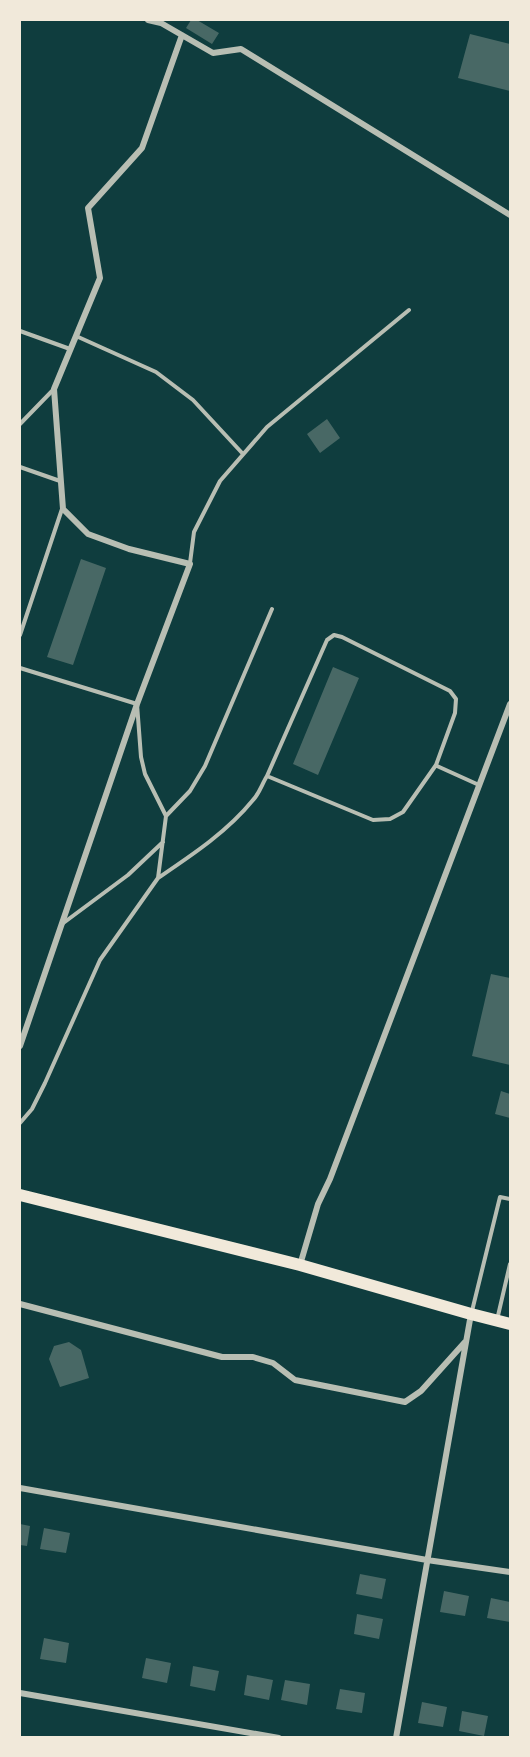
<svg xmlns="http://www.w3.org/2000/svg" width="530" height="1757" font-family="Arial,sans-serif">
<rect width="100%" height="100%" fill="#0f3d3e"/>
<path fill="#486865" d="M191,20H197L219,33L212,44L186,28Z
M470,34L510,44V91L458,78Z
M327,419L340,438L320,453L307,434Z
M81,559L106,568L73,665L47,657Z
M333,667L359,678L318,775L293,764Z
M491,974L510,978V1065L472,1056Z
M501,1091L510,1094V1118L495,1114Z
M69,1342L81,1350L89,1378L60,1387L49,1359L54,1346Z
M20,1524L30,1526L27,1546L20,1545Z
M44,1528L70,1533L66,1553L40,1549Z
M360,1574L386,1579L382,1599L356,1594Z
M444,1591L469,1596L465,1616L440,1612Z
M491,1598L510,1602V1622L487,1618Z
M357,1614L383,1619L379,1639L354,1634Z
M44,1638L69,1643L66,1663L40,1659Z
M146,1658L171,1663L167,1683L142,1678Z
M193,1666L219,1671L215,1691L190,1686Z
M247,1675L273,1680L269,1700L244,1695Z
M285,1680L310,1684L307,1705L281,1700Z
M340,1689L365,1693L362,1713L336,1709Z
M422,1702L447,1707L443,1727L418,1723Z
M462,1711L488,1716L484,1736L459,1731Z"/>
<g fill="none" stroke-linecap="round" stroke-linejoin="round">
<path stroke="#b8beb3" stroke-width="4" d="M20,331L70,349
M76,336L156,372L193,400L243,454
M20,424L53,390
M20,467L60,481
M190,563L194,532L220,481L267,427L409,310
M20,635L62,509
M334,635L342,637L450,691L456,699L455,713L436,765L403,812L390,819L373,820L267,776L327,640Z
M20,668L137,704L141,757L145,774L166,816
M437,766L479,785
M158,878C192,855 227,832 253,800C259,794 262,784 267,776
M62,924L128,875L163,842
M20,1123L32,1109L45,1083L100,960L158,878L166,816L190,791L205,766L272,609
M472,1311L500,1197L510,1199
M497,1320L510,1264"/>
<path stroke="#b8beb3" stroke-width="6" d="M148,20L161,23L213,53L241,49L510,215
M20,1046L137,704L190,564L129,549L88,534L63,509L54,389L100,278L88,208L142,148L182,35
M300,1265L318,1204L330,1179L510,704
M20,1304L222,1357H253L273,1363L295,1380L405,1402L421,1391L465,1342
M20,1488L427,1560L510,1572
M20,1693L279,1738
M396,1738L471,1314"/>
<path stroke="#f1e9da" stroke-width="12" d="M20,1195L300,1265L471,1314L510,1324"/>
</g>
<rect width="530" height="1757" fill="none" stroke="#f1e9da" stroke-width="42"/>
</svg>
